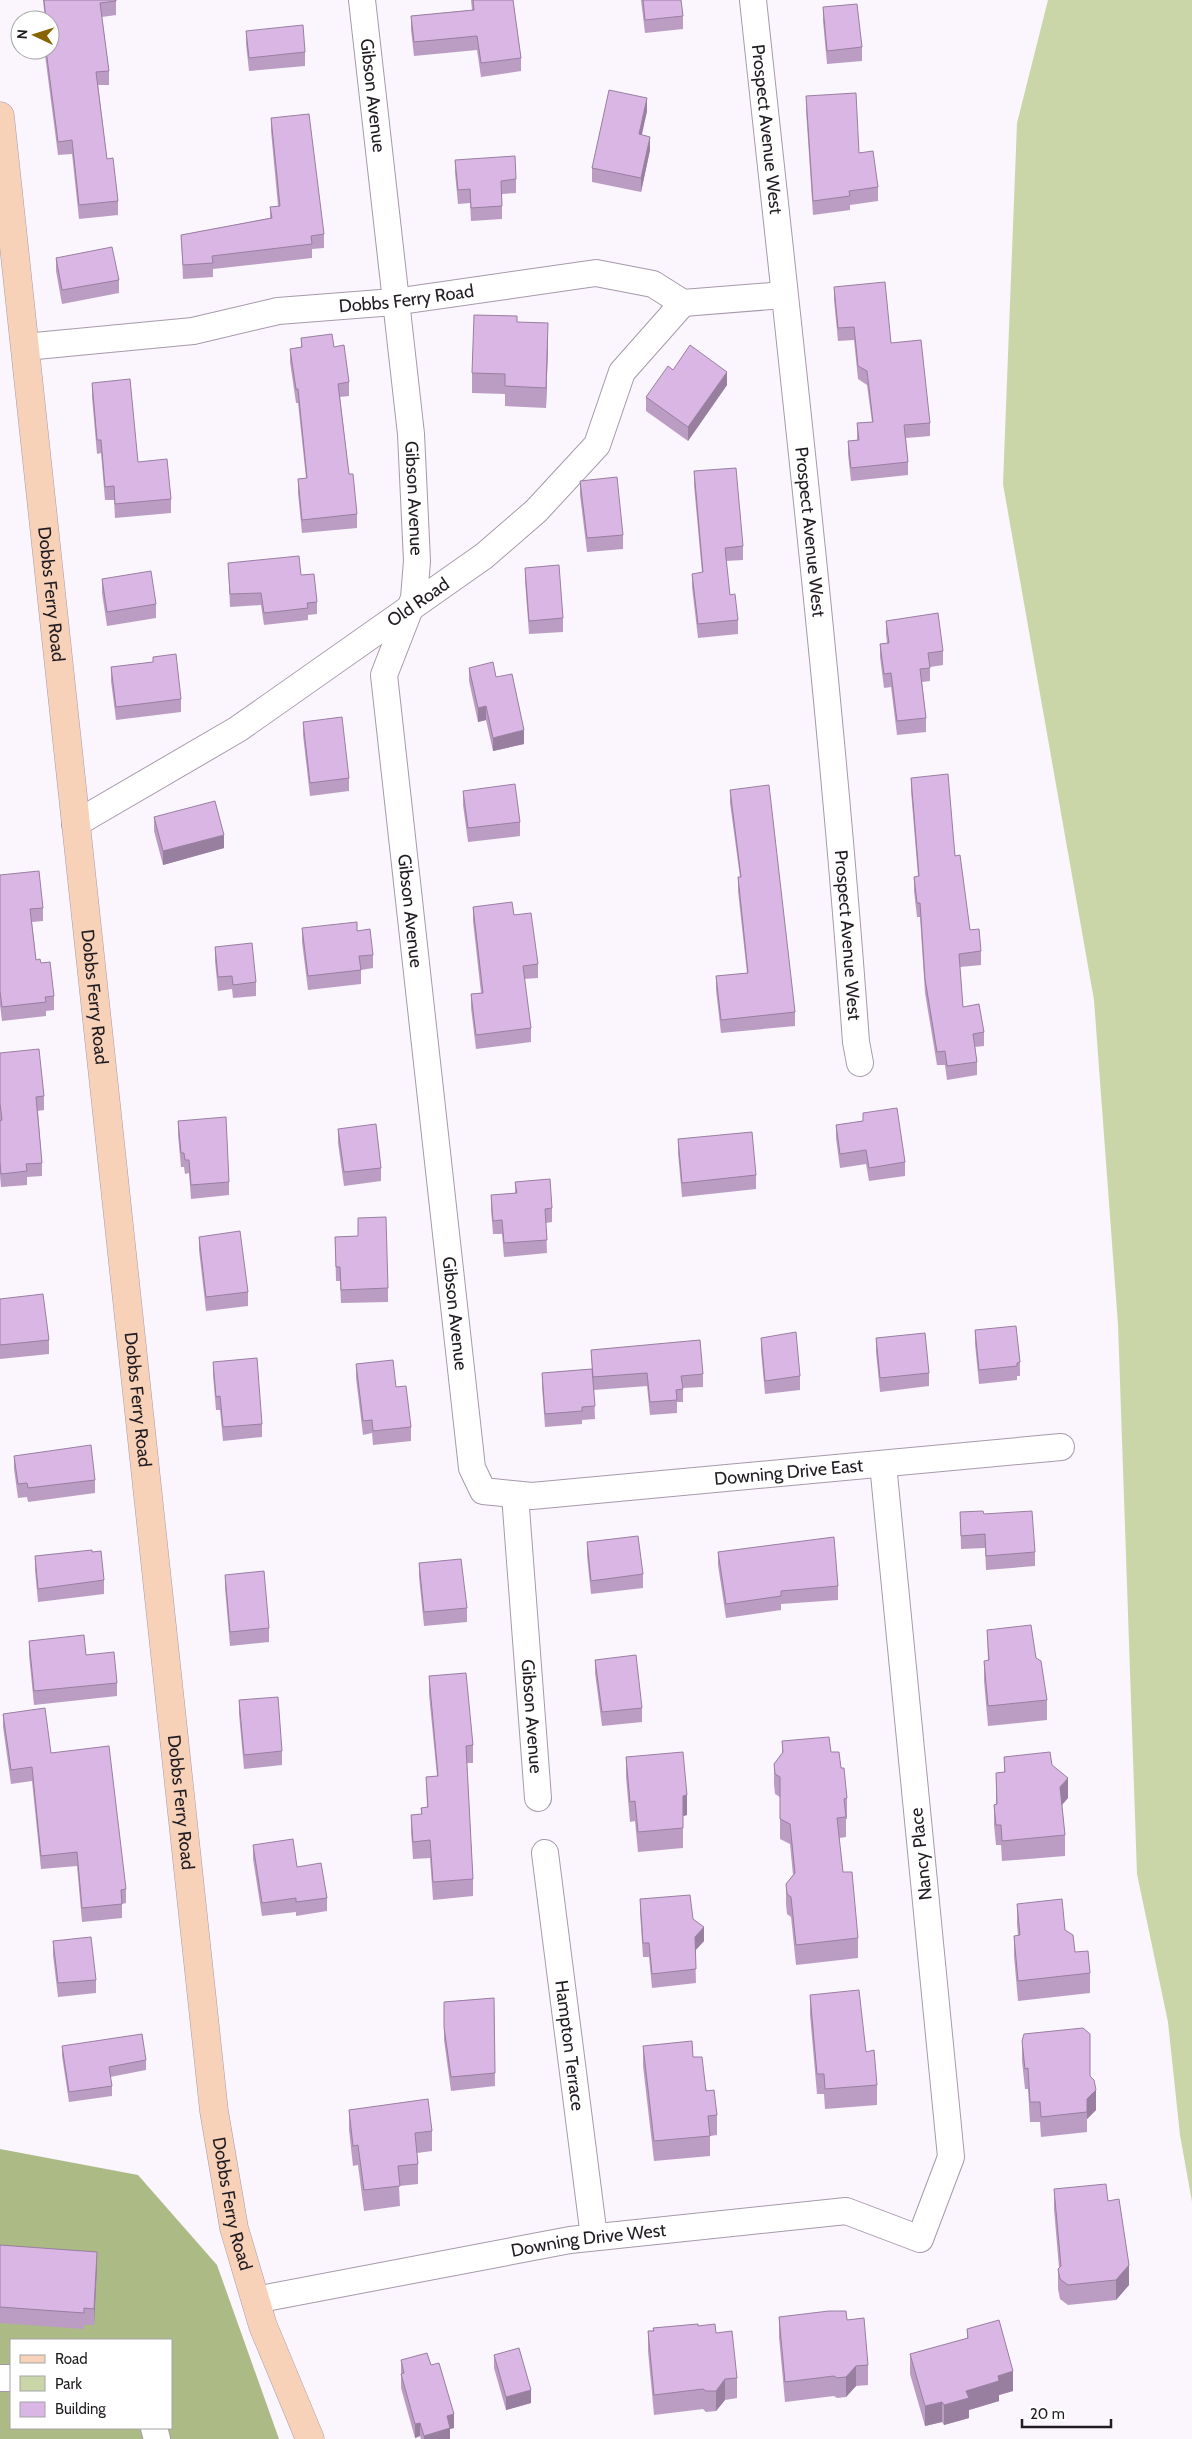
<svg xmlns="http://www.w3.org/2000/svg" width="1192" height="2439" font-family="Cabin,sans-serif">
<rect width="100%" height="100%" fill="#fbf5fd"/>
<path fill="#cad6a8" d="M1048,0H1192V2202L1180,2135L1168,2022L1137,1874L1118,1324L1094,1000L1003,484L1017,123Z"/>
<path fill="#acba85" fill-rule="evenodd" d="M0,2149L138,2175L217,2265L279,2439H0ZM11,2340H171V2428H11Z"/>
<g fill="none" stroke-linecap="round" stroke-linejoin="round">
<defs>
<g id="minor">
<path id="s1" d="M362,0L411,434L417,561L414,598L384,675L472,1468L483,1491L532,1496L1061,1447"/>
<path id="s2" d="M753,0C790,347 831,694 856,1042L860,1063"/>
<path id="s3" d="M25,347L193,331L278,311L394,302L596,273L653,284L683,303L784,295"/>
<path id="s4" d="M75,824L238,729L484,556L536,511L597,445L622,372L683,303"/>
<path id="s5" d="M515,1495L538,1798"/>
<path id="s6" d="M545,1853L594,2237"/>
<path id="s7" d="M255,2300L570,2240L846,2211L920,2239L951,2157L883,1464"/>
<path d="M0,2378H11"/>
<path d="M154,2428L157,2439"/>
</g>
<g id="secondary">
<path id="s8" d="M0,116L214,2111L234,2228L263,2326L310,2439"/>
</g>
</defs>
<use href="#minor" stroke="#a799ab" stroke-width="28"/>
<use href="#secondary" stroke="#a799ab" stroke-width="29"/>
<use href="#minor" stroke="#fff" stroke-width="26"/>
<use href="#secondary" stroke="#f7d2b9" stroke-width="28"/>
</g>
<path fill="#bb9dc4" d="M43,0H116V15L102,17L109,71V85H98L107,159L118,201V215L79,219L72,154L58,155L45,55V50H50V20H45Z
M471,0H513L521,58V71L481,77L477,50L414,56L411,30V16L472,10Z
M641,0H681L683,16V29L645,33Z
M823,7L862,47V61L827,64L823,21Z
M246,31L305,52V66L249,71L246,44Z
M806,96L859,153L878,187V201L850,205V210L813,215L806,110Z
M647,111L641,135L650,150L641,192L592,182V168Z
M271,118L324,234V248L312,249V258L213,269V277L183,279L181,235L270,218V207L278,206L271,131Z
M455,160L516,179V193L502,194V219L471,221L470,203L458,204L455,173Z
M56,258L119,280V293L62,304L56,271Z
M834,287L891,343L930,423V436L906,438L908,462V475L851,481L848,454V441L857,440V423L872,422L867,385L858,379L854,340L838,341L834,300Z
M301,338L334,347L349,382V396L340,397L349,474L357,514V528L302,533L298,493V479L306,478L298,403H296L290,362V349L301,347Z
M548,343L546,408L505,406V394L472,393V373Z
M673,370L727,385L688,441L646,411V397Z
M92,383L138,462L171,499V513L115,518L114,500H105L101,453L97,454L92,397Z
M694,471L743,546V560L726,561L730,595L738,620V634L698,638L692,587V574L702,573L694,485Z
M580,481L623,535V549L587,552L580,495Z
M228,563L301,575L317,602V614L308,615V620L264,625L261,605L230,607Z
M525,568L563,618V632L529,634L525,581Z
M102,579L156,604V618L107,626L102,593Z
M886,621L943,651V665L930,667V681L922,682L926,718V732L897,735L891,687L884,688L880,657V644L887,643L886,634Z
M153,657L181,699V712L116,720L111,681V667L153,662Z
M469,668L496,677L524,744L493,751L486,720L478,722L469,681Z
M303,722L349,778V791L310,796L303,735Z
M911,778L955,856L970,930L981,951V965L960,967L963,1007L984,1032V1046L975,1047L977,1062V1075L947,1080L945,1065H937L925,993L920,917H917L914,891V877L918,876L911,791Z
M730,790L795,1012V1026L721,1033L716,990V976L747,973L738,891V877H740L730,803Z
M463,791L520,822V836L468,842L463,805Z
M154,817L224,848L163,865L154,831Z
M0,875L43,908V921L32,922L36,960L41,963L54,996V1010L46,1011V1016L2,1021L0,1005Z
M473,907L514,915L538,964V978L524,979L531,1028V1042L476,1049L471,1008V994L481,993L473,921Z
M302,928L357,931L373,955V968L361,970V984L308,990L302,942Z
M215,947L256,982V996L233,998L232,989L218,991L215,961Z
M0,1053L44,1096V1110L38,1111L42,1163V1176L27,1177V1185L1,1187L0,1175Z
M863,1113L905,1162V1176L869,1181L866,1164L840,1168L836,1138V1125L863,1121Z
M178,1121L229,1182V1195L191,1199L189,1173L185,1174L184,1167H181L178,1135Z
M338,1129L381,1168V1181L344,1186L338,1143Z
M678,1139L756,1175V1189L682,1197L678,1153Z
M515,1182L552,1208V1222L546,1223L547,1253L504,1257L502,1234H493L491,1209V1195L515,1193Z
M358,1218L388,1288V1302L341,1303L340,1281H336L335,1237L358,1236Z
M199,1237L248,1292V1306L206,1311L199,1250Z
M0,1299L49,1340V1354L0,1359Z
M975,1330L1020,1362V1376H1017V1380L979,1384L975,1344Z
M761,1338L800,1376V1390L765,1394L761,1351Z
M876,1338L929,1373V1386L880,1392L876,1352Z
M591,1350L703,1374V1387L683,1388V1402H677V1413L650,1415L647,1386L594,1390L595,1419L582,1420V1424L545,1427L542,1387V1373L592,1369Z
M213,1362L262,1424V1437L223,1441L220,1410H216L213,1375Z
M356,1364L396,1387L411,1427V1441L373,1445L372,1433L363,1435L356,1378Z
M14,1456L95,1480V1493L28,1502L27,1497L18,1498L14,1469Z
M960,1512L984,1514L1035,1552V1566L986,1570L985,1548L961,1549Z
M587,1542L643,1574V1588L591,1594L587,1556Z
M92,1552L104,1580V1594L38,1602L35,1570V1556Z
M718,1552L838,1586V1600L781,1604V1610L726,1618L718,1565Z
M419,1563L467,1608V1622L424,1626L419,1577Z
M225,1575L269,1628V1642L230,1646L225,1588Z
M987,1630L1047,1700V1720L988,1726L984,1681V1661H988Z
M29,1641L86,1655L117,1683V1696L34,1705L29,1655Z
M595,1660L642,1708V1722L602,1726L595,1673Z
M429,1676L473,1745V1763H467L473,1879V1896L433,1900L430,1858L413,1859L411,1832V1815L421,1814V1808L427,1807L426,1777L437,1776L429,1694Z
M239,1700L282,1751V1765L244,1769L239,1714Z
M3,1714L51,1753L126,1889V1903L122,1904V1918L82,1922L77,1866L41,1869L32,1781L11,1784L3,1727Z
M782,1741L831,1752L841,1768L847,1798V1819H846V1837L839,1838L843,1872L858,1938V1958L796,1965L791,1917L787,1914L786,1904V1884L793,1875L790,1844L780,1839V1797L775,1794L774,1784V1764L782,1754Z
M626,1757L687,1815L683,1816V1848L638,1852L635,1821L630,1822L626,1777Z
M1004,1757L1052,1765L1068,1798L1062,1805L1065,1835V1856L1002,1861L1001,1845H996L994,1825V1805L996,1804V1773L1004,1772Z
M253,1845L297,1867L327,1898V1911L296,1916V1912L262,1916L253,1859Z
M640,1899L693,1919L704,1941L695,1950L696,1983L652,1988L649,1957H643L640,1912Z
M1017,1904L1065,1930L1075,1952L1090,1973V1993L1018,2001L1014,1956V1936H1018L1017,1924Z
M53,1941L96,1980V1993L58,1997L53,1955Z
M810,1995L866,2052L877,2085V2105L825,2109L824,2094H817L810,2015Z
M494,1998L495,2086L451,2091L444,2040V2002Z
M1022,2041L1090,2076L1096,2110L1087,2119V2132L1041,2137L1040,2122H1030L1028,2089H1025L1022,2061Z
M62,2046L146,2060V2070L110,2077L112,2086V2096L69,2102L62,2056Z
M643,2046L693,2057L717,2115V2135L710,2136V2156L654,2161L643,2066Z
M349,2110L432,2131V2151L417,2153L418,2164V2184L399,2186L400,2206L364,2211L358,2165L353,2166L349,2130Z
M1054,2189L1108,2201L1129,2285L1116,2300L1068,2305L1060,2299L1058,2289V2269L1059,2268L1054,2209Z
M0,2245L97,2268L94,2325H84V2329L0,2323Z
M779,2317L847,2320L868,2365V2385L856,2386L846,2397L837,2398L834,2396L785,2402L779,2337Z
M698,2326L716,2333L737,2378V2398L725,2400L716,2411L706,2412L703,2409L654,2415L648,2351V2331Z
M967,2329L1013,2391L999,2395V2401L969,2410V2418L944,2425L942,2422L925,2426L910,2374V2354L967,2339Z
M494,2355L531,2403L506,2410L494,2368Z
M401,2360L431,2365L454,2428L450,2429V2439H421L420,2436L415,2438L401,2388Z"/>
<path fill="#987fa0" d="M647,98V111L639,148V134Z
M650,137V150L641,192V178Z
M548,323V343L546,408V388Z
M727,372V385L688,441V427Z
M486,706V720L478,722V708Z
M524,730V744L493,751V738Z
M224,835V848L163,865V851Z
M1068,1778V1798L1060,1807V1787Z
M687,1795V1815L683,1816V1796Z
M704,1927V1941L695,1951V1937Z
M1096,2090V2110L1087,2119V2132V2099Z
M97,2252V2268L94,2325V2309Z
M1129,2265V2285L1116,2300V2280Z
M856,2366V2386L846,2397V2377Z
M1013,2371V2391L999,2395V2401L969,2410V2418L944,2425V2405L966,2391L998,2376Z
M725,2379V2400L716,2411V2391Z
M531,2390V2403L506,2410V2397Z
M942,2402V2422L925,2426V2406Z
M454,2414V2428L450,2429V2439H424V2436L447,2416Z
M420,2423V2436L415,2438V2424Z"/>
<path fill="#d9b6e4" stroke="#987fa0" d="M44,0H116V1L100,3L109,71L96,72L107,159L113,158L118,201L79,205L72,140L58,142L46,50H50V20H46Z
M473,0H513L521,58L481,63L477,36L414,42L411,16L474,10Z
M643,0H681L683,16L645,20Z
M857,4L862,47L827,51L823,7Z
M303,25L305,52L249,58L246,31Z
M609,90L647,98L639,134L650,137L641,178L592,168Z
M856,93L859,153L873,151L878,187L849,191L850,196L813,201L806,96Z
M309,114L324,234L311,236L312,244L212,256L213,263L183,265L181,235L272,218L270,207L280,206L271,118Z
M515,156L516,179L501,181L502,206L471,208L470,189L458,190L455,160Z
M112,247L119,280L62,290L56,258Z
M885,282L891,343L921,340L930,423L904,425L908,462L851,468L848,441L859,440L857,423L873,422L867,371L858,366L854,327L838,328L834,287Z
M474,315L517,316V322L548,323L546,388L505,386V374L472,373Z
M332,334L334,347L344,345L349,382L338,384L349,474H353L357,514L302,520L298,479L307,478L298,389H296L290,349L302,347L301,338Z
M690,345L727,372L688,427L646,397L668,366L673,370Z
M130,379L138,462L167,459L171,499L115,504L114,486L105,487L101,440H97L92,383Z
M736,468L743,546L725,548L730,595L735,594L738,620L698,624L692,574L703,572L694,471Z
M617,477L623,535L587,538L580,481Z
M299,556L301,575L314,574L317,602L307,603L308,608L264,613L261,593L230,594L228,563Z
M559,565L563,618L529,621L525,568Z
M151,571L156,604L107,612L102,579Z
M938,613L943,651L928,653L930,668L920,669L926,718L897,721L891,673L884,674L880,644L889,643L886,621Z
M176,654L181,699L116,707L111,667L153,662V657Z
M493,662L496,677L512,674L524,730L493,738L486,706L478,708L469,668Z
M342,717L349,778L310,783L303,722Z
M948,774L955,856L960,855L970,930L979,929L981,951L959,954L963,1007L979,1004L984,1032L973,1034L977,1062L947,1066L945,1051L937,1052L925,979L920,903H917L914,877L919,876L911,778Z
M515,784L520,822L468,828L463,791Z
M769,785L795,1012L721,1020L716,976L748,973L738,877H741L730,790Z
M215,801L224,835L163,851L154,817Z
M39,871L43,908L30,909L36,960L40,959L41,963L50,962L54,996L45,997L46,1002L2,1007L0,991V875Z
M512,902L514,915L531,913L538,964L523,966L531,1028L476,1035L471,994L483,993L473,907Z
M357,922V931L370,929L373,955L359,956L361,970L308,976L302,928Z
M252,943L256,982L233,985L232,976L218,977L215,947Z
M39,1049L44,1096L36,1097L42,1163L26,1164L27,1171L1,1174L0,1162V1121L2,1120L0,1103V1053Z
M897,1108L905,1162L869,1168L866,1150L840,1154L836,1125L863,1121V1113Z
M226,1117L229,1182L191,1185L189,1160H185L184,1153H181L178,1121Z
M376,1124L381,1168L344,1172L338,1129Z
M752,1132L756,1175L682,1183L678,1139Z
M550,1179L552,1208L545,1209L547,1240L504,1243L502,1220L493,1221L491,1195L517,1193L515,1182Z
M386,1217L388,1288L341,1290L340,1267H336L335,1237L358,1236V1218Z
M240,1231L248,1292L206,1297L199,1237Z
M43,1294L49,1340L0,1345V1299Z
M1016,1326L1020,1362L1017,1363V1366L979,1370L975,1330Z
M796,1332L800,1376L765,1381L761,1338Z
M925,1333L929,1373L880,1378L876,1338Z
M700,1340L703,1374L681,1376L683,1389L676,1390L677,1400L650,1402L647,1373L593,1377L591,1350Z
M257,1358L262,1424L223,1427L220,1396L216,1397L213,1362Z
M393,1360L396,1387L406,1386L411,1427L373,1431L372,1420L363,1421L356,1364Z
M592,1369L595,1406L582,1407V1411L545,1414L542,1373Z
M91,1445L95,1480L28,1488L27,1483L18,1484L14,1456Z
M983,1511L984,1514L1032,1511L1035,1552L986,1556L985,1534L961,1536L960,1512Z
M638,1536L643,1574L591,1581L587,1542Z
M834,1537L838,1586L781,1591V1596L726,1604L718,1552Z
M92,1550V1552L101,1551L104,1580L38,1589L35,1556Z
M461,1559L467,1608L424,1612L419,1563Z
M264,1571L269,1628L230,1632L225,1575Z
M1031,1625L1036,1658L1041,1661L1047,1700L988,1706L984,1661L989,1660L987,1630Z
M84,1635L86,1655L114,1652L117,1683L34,1691L29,1641Z
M636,1655L642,1708L602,1712L595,1660Z
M466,1673L473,1745L466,1746L473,1879L433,1882L430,1840L413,1842L411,1815L422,1814L421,1808L428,1807L426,1777L438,1776L429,1676Z
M278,1697L282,1751L244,1755L239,1700Z
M45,1708L51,1753L109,1746L126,1889L121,1890L122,1904L82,1908L77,1852L41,1856L32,1767L11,1770L3,1714Z
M829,1737L831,1752H839L841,1768H844L847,1798L844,1799L846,1817L837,1818L843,1872H852L858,1938L796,1945L791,1897L787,1894L786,1884L795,1873L790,1824L780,1819V1777L775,1774L774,1764L783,1752L782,1741Z
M683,1752L687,1795L683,1796V1828L638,1832L635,1801L630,1802L626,1757Z
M1050,1752L1052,1765L1068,1778L1060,1787L1065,1835L1002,1841L1001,1825H996L994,1805L997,1804L996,1773L1005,1772L1004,1757Z
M293,1839L297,1867L321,1863L327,1898L296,1902V1898L262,1903L253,1845Z
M690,1895L693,1919L704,1927L695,1937L696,1969L652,1974L649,1943H643L640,1899Z
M1062,1899L1065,1930L1073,1935L1075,1952L1088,1951L1090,1973L1018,1981L1014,1936L1020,1935L1017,1904Z
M91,1937L96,1980L58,1983L53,1941Z
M859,1990L866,2052L874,2050L877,2085L825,2089L824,2074H817L810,1995Z
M494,1998L495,2073L451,2077L444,2027V2002Z
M1083,2028L1090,2034V2076L1094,2080L1096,2090L1087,2099V2112L1041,2117L1040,2102H1030L1028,2068L1025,2069L1022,2041L1024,2034Z
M142,2034L146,2060L109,2067L112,2086L69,2092L62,2046Z
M692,2041L693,2057H702L706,2091L714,2090L717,2115L708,2116L710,2136L654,2141L643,2046Z
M428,2099L432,2131L415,2133L418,2164L398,2166L400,2186L364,2190L358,2145L353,2146L349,2110Z
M1106,2184L1108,2201L1119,2199L1129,2265L1116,2280L1068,2285L1060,2279L1058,2269L1061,2266L1054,2189Z
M0,2245L97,2252L94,2309L84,2308V2313L0,2307Z
M829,2311H846L847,2320L864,2318L868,2365L856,2366L846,2377L837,2378L834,2376L785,2382L779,2317Z
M999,2320L1013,2371L998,2376L999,2381L966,2391L969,2398L944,2405L942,2402L925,2406L910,2354L968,2338L967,2329Z
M698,2324V2326L715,2324L716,2333L732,2331L737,2378L725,2379L716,2391H706L703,2389L654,2395L648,2331H654L653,2328Z
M519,2348L531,2390L506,2397L494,2355Z
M427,2353L431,2365L439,2363L454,2414L447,2416L450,2428L424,2436L420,2423L415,2424L401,2374L404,2373L401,2360Z"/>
<g text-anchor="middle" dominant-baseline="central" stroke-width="4" stroke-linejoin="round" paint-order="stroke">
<g font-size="18" fill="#211c22" stroke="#fff">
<text stroke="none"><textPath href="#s1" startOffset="96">Gibson Avenue</textPath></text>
<text stroke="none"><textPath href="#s2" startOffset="130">Prospect Avenue West</textPath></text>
<text stroke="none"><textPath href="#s3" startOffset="385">Dobbs Ferry Road</textPath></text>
<text stroke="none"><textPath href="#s1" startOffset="501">Gibson Avenue</textPath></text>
<text stroke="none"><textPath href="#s2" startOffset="535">Prospect Avenue West</textPath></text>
<text stroke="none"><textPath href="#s8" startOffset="481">Dobbs Ferry Road</textPath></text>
<text stroke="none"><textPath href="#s4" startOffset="409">Old Road</textPath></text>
<text stroke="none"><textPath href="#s1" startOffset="921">Gibson Avenue</textPath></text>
<text stroke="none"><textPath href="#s2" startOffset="940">Prospect Avenue West</textPath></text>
<text stroke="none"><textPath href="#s8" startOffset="886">Dobbs Ferry Road</textPath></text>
<text stroke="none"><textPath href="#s1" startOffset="1326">Gibson Avenue</textPath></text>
<text stroke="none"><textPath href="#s8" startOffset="1291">Dobbs Ferry Road</textPath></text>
<text stroke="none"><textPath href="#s1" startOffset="1814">Downing Drive East</textPath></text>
<text stroke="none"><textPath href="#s5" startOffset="222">Gibson Avenue</textPath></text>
<text stroke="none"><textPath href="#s8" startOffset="1696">Dobbs Ferry Road</textPath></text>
<text transform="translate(921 1854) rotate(-96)">Nancy Place</text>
<text stroke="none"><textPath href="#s6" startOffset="194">Hampton Terrace</textPath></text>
<text stroke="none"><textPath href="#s8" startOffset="2101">Dobbs Ferry Road</textPath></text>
<text stroke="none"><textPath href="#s7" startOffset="339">Downing Drive West</textPath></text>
</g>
</g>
<rect x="10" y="2339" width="162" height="90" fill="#ffffff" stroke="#a6a4a7"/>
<rect x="20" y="2355" width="25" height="8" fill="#f7d2b9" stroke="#a6a4a7"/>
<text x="55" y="2364" font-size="15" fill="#211c22">Road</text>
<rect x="20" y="2376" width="25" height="15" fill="#cad6a8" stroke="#a6a4a7"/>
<text x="55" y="2389" font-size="15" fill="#211c22">Park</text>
<rect x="20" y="2402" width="25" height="15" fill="#d9b6e4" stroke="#a6a4a7"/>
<text x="55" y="2414" font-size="15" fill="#211c22">Building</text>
<g transform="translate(35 35) rotate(274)"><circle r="24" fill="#ffffff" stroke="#a6a4a7"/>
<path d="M0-4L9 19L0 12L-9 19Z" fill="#876400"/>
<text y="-8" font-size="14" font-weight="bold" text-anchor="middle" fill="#211c22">N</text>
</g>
<path d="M1022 2419v8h89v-8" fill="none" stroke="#211c22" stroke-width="2.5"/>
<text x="1030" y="2419" font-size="15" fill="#211c22" stroke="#ffffff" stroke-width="4" paint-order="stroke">20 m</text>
</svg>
